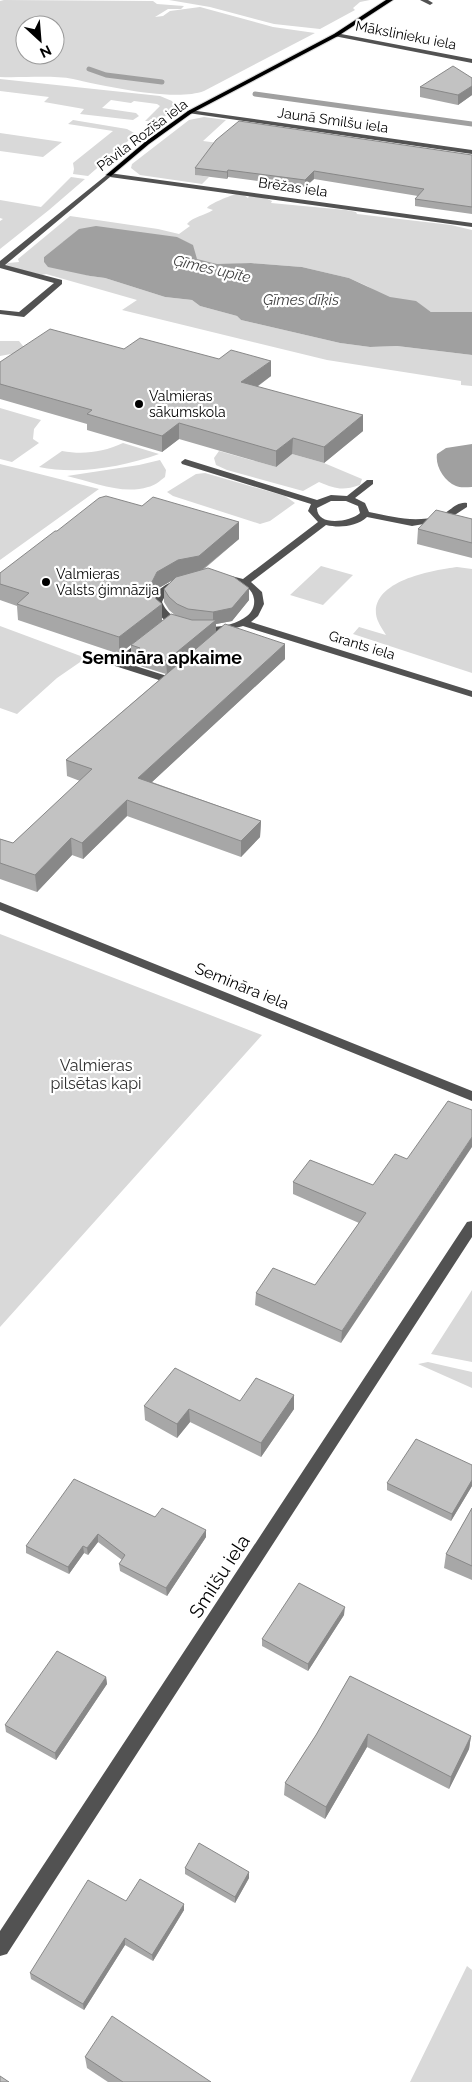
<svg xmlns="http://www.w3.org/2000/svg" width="472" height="2082" font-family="Raleway,sans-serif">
<rect width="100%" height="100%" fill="#fff"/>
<path fill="#d9d9d9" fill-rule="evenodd" d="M4,0L153,1L157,4L184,6L181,9H168L155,17L163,16L170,11L200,7L273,27L315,33L204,91C175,102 104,86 73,79C53,75 21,78 0,77V1ZM25,25H55V55H25Z
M169,0H370L360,2L353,8L355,10L320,29L274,24L210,7Z
M0,79L160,96L172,101L175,106C171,116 156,122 145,121L160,106L157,104L134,101L131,103L111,100L102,108L136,113L139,116L133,120L80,114L84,109L44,102L49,97L0,91Z
M204,117L226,120L203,141L257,148L196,175L209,177L202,184L140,175L131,168L132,164L189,120Z
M73,120L127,129L136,134L88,176L73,174L74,169L73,163L113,131L68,124Z
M0,133L62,142L43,157L0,151Z
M71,177L85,179L49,210L0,249V221L3,219L0,218V200L41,207Z
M237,194L244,195L248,198L249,196L263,197L272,201L271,203L346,210L356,212L357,214L451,225L472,230V312H431L419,304L387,298L367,286L349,278L302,267L251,263L221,265L63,242L44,257V262L90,276L105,278L165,297L192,300L200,306L237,316L241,320L340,343L370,347L397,346L472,355V386L461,385V381L327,360L122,310L137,300L46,274L42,275L5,266L8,263L19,262L18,259L70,216L158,229L179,234L190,226L187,224C194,216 204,216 213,210L207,208C209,204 231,195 237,194Z
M0,341H19L27,351L0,356Z
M0,408L41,420L34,429L33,439L39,443L12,462L0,459Z
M123,443L159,454C122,467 78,475 39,467L62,451C84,455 103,452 123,443Z
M219,451L276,467L292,454L324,463L362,479L360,485C342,491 336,489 319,482L303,491L227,470L216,465L214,458Z
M160,460L166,470L165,477C160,481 154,486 148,487C122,495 93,482 67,476L139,465Z
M0,464L99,489L0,560Z
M205,473L285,496L295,503L270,521L260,524L173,496L167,492L196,474Z
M321,566L353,575L323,605L290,595Z
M457,567L472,569V673L353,634L359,627L386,635C382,628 377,622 376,614C373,580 434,570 457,567Z
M0,626L86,658L57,678L17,714L0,708Z
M0,934L262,1035L0,1327Z
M472,1290V1362L431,1354Z
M428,1362L472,1372V1388L418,1364Z
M467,1966L472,1970V2082H410Z"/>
<path fill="#a0a0a0" d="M96,226L177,237L193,245L197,259L217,264L251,263L302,267L349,278L390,297L416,301L431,312H472V355L397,346L370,347L340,343L241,320L237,316L200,306L192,300L165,297L105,278L90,276L48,267L44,262V257L79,229Z
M472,444V487C467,487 460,488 456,486C444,481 435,466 437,454L446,448Z"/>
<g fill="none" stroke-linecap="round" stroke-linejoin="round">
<path stroke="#a0a0a0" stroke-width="5" d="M89,69L106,75L162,82
M255,94L472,124"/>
<defs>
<path id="major" d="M386,0H393L338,36L192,113L149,144L111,176L106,175L145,142L188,111L334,34Z"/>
</defs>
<use href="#major" stroke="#dbdbdb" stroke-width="2"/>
<path fill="#525252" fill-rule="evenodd" d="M420,0H428L433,3L430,5Z
M336,33L472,59V63L334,36Z
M190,110L472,150V154L188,113L187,112Z
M109,173L472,223V227L110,177L5,265L62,280V284L24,317L0,314V310L19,312L54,283L0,268V261Z
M185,459L317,500L331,495L347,496L367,480H373V484L355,498L365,503L369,512C394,517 414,523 439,516C449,513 456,501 467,503V507L447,520L412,526L367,517C356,527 339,528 326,525L251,582L262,592L264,604L258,616L251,622L472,691V697L243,626C211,635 167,639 152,602C154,598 156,592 160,589C182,571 218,571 243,579L318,522L308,511L311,504L182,464L181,462ZM331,501H346L358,506L360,513C350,522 317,527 317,508ZM208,579C222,580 252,580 254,599C255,606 252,612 247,616C224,634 173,630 162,602C170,584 190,583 208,579Z
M144,638L149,641L147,643L123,662L167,676L172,672H180L181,674L173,682H165L112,665L111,663Z
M0,902L472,1091V1101L0,910Z
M472,1221V1237L7,1954L0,1956V1931L467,1222Z"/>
<use href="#major" fill="#000" fill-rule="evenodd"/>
</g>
<path fill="#a7a7a7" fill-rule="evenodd" d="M472,78V95L458,105L420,97V87Z
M472,155V214L415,206V199L418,196L314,179L305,187L228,177L227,179L195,175V168Z
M124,349L219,359L271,361V376L257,387L363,415V431L324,463L292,454L276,467L179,439L162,452L87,430V424L0,399V362Z
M142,506L239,522V539L203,570L249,600L232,621L216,624V632L285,644V659L152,782L261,821L260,837L241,857L127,816L83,859L72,855L37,892L0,879V839L13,843L80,781L67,776L66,760L166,674L137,665V660L131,658V645L119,654L18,620L17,606L0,600V573L57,531ZM173,580L164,589V602L169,610L176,616L162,621V604L156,599L154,595L157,589Z
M472,519V558L417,544L418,529Z
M293,1182L373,1185L341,1343L255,1305L256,1293L315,1285L359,1223L293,1194Z
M294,1395V1409L261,1457L190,1422L177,1438L145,1420L144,1406L240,1401Z
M472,1465V1486L451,1521L387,1490V1483Z
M472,1508V1580L444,1568L446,1554Z
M155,1517L206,1530V1537L167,1596L120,1571L119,1564L122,1560L98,1542L88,1555L84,1553L69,1574L26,1553V1546Z
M344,1615L308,1671L262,1646V1639Z
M350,1676L471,1736L469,1749L449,1789L367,1747L325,1819L284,1795L285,1783L316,1735Z
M106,1677L107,1684L56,1760L6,1732L5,1725Z
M185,1868L249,1872V1878L235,1903L185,1874Z
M126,1901L184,1910L153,1961L125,1945L84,2010L31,1979L30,1973Z
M85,2057L211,2082H108L87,2068Z"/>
<path fill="#888" d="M472,86V95L458,105V95Z
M228,170V177L227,179V172Z
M314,171V179L305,187V180Z
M271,361V376L241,398V382Z
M363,415V431L324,463V447Z
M179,423V439L162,452V436Z
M293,438L292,454L276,467V451Z
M239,522V539L199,572L178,577L157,589L150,603V586L157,572Z
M249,588V600L232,621L216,624V633L167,674L166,661L213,622V612Z
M162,604V621L119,654V637Z
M285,644V659L139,794L138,778Z
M127,800V816L83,859L82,843Z
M261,821L260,837L241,857V841Z
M71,838L72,855L37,892L35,875Z
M472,1137V1147L341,1343L342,1331Z
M294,1395V1409L261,1457V1443Z
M189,1409L190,1422L177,1438V1424Z
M472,1480V1486L451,1521L452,1514Z
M206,1530V1537L167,1596L166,1588Z
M98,1534V1542L88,1555L87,1548Z
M83,1546L84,1553L69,1574L68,1567Z
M345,1607L344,1615L308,1671V1664Z
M106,1677L107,1684L56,1760L55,1753Z
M368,1734L367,1747L325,1819L326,1807Z
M471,1736L469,1749L449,1789L451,1777Z
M249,1872V1878L235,1903V1897Z
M184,1904V1910L153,1961L152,1955Z
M125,1938V1945L84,2010L83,2004Z"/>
<path fill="#c2c2c2" stroke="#888" d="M453,66L472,78V86L458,95L420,87Z
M239,121L472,155V207L415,199L424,189L314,171L305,180L228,170L227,172L195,168L216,140Z
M50,329L124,349L140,338L219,359L231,350L271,361L241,382L363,415L324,447L293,438L276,451L179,423L162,436L87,414L92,410L0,384V362Z
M106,496L142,506L153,497L239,522L199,556L178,560L157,572L150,586L156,599L162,604L119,637L17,604L29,593L0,584V573L55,531H57L99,498Z
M436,510L472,519V543L418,529Z
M208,568L234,577L249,588L232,608L213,612L188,609L177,604L169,597L164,589L176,577Z
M171,614L192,620H216L166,661L137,652L140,648L131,645Z
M225,624L285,644L138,778L261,821L241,841L127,800L82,843L71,838L35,875L0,863V839L13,843L92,769L66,760Z
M448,1101L472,1110V1137L342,1331L256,1293L273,1268L315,1285L366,1213L293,1182L310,1160L373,1185L395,1154L407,1159Z
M175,1368L240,1401L256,1378L294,1395L261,1443L189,1409L177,1424L144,1406Z
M416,1439L472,1465V1480L452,1514L387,1483Z
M74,1479L155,1517L162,1508L206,1530L166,1588L119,1564L125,1555L98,1534L87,1548L83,1546L68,1567L26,1546Z
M472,1508V1566L446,1554Z
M299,1583L345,1607L308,1664L262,1639Z
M57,1651L106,1677L55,1753L5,1725Z
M350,1676L471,1736L451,1777L368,1734L326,1807L285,1783L316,1735Z
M199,1843L249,1872L235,1897L185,1868Z
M140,1879L184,1904L152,1955L125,1938L83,2004L30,1973L88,1880L126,1901Z
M112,2016L211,2082H123L85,2057Z
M0,2076L9,2082H0Z"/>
<g fill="#000" stroke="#fff" stroke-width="2">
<circle cx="139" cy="404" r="5"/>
<circle cx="46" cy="582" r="5"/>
</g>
<g text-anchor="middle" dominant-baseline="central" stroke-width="4.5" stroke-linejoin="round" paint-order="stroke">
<g font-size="14" fill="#000" stroke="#fff">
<text transform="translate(406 35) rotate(11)">Mākslinieku iela</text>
<text transform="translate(333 120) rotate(8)">Jaunā Smilšu iela</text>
<text transform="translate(142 135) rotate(-37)">Pāvila Rozīša iela</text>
<text transform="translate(293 187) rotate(8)">Brēžas iela</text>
<text transform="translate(362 645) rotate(17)">Grants iela</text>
</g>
<g font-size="14" fill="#000" stroke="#fff" text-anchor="start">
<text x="149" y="396">Valmieras<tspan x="149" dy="16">sākumskola</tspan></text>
<text x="56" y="574">Valmieras<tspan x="56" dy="16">Valsts ģimnāzija</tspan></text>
</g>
<g font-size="15" font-style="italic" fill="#414141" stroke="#fff">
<text transform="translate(212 269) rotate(13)">Ģīmes upīte</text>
<text x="301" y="300">Ģīmes dīķis</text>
</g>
<g font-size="16" fill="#000" stroke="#fff">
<text transform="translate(242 986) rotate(22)">Semināra iela</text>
</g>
<g font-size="16" fill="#303030" stroke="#fff">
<text x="96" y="1065">Valmieras<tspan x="96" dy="18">pilsētas kapi</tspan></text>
</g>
<g font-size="18" font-weight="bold" fill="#000" stroke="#fff">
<text x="162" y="657">Semināra apkaime</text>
</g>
<g font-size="19" fill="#000" stroke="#fff">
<text transform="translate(219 1576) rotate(-57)">Smilšu iela</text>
</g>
</g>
<g transform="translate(40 40) rotate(154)"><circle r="24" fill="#ffffff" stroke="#999999"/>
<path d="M0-4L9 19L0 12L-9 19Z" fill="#000000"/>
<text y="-8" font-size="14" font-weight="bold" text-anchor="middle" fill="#000000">N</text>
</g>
</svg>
